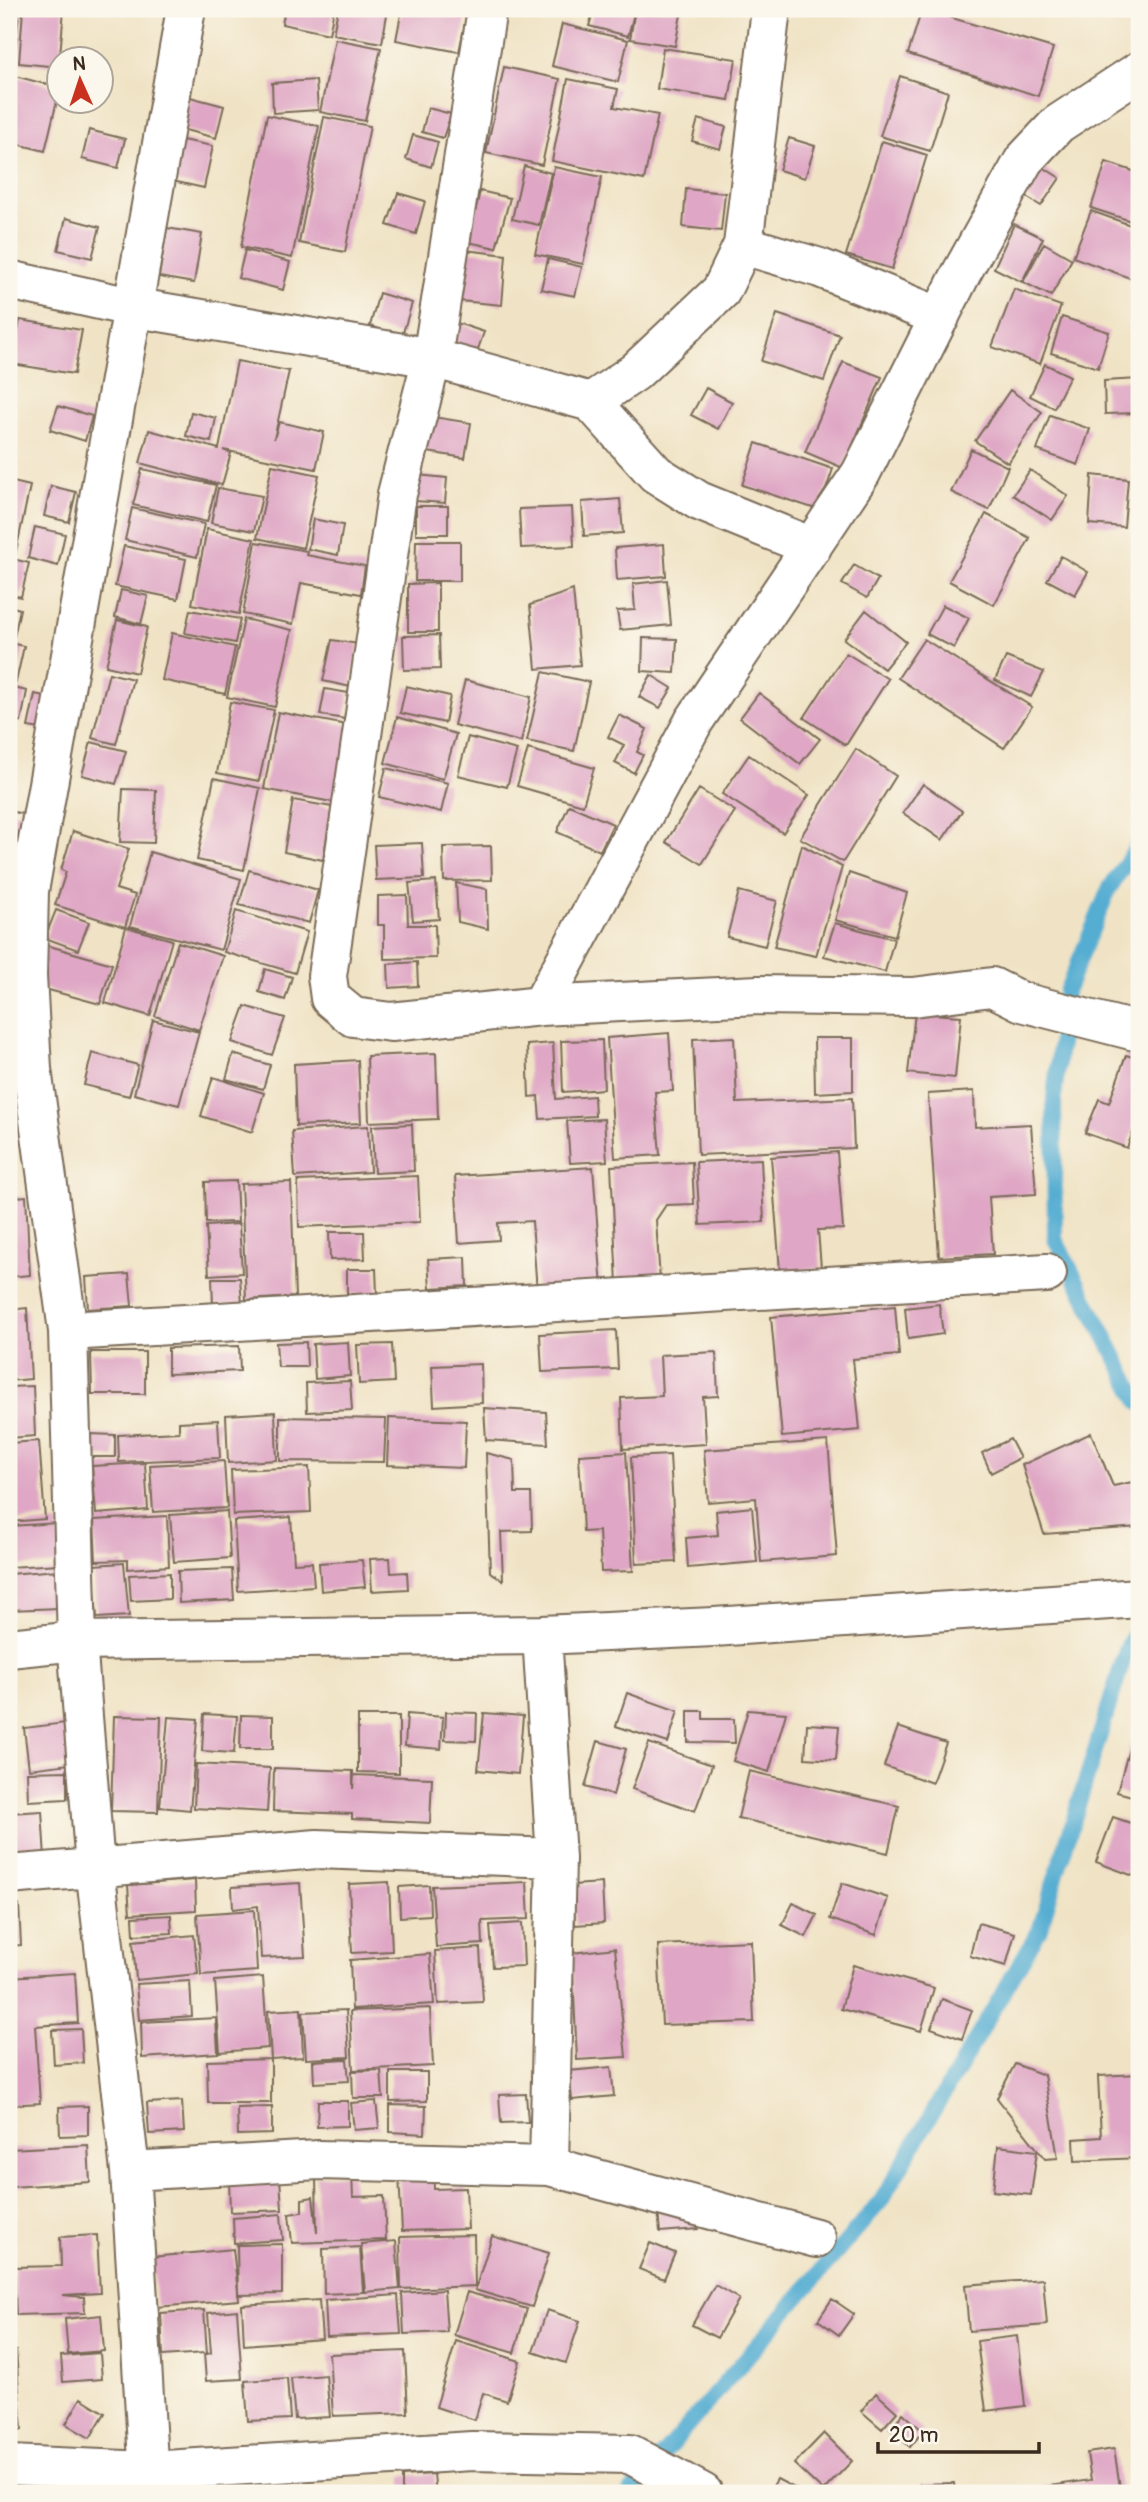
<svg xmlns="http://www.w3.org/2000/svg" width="1148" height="2502" font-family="Pangolin,sans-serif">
<rect width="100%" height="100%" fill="#fbf7ec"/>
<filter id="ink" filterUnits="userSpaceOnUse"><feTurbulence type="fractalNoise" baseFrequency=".0143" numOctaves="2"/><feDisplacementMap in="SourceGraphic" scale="14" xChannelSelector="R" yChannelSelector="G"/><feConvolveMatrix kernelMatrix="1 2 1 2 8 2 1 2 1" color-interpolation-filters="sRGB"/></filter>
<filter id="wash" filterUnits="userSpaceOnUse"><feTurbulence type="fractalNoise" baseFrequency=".00686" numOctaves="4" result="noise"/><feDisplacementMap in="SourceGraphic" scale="28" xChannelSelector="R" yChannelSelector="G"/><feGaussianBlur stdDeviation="1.57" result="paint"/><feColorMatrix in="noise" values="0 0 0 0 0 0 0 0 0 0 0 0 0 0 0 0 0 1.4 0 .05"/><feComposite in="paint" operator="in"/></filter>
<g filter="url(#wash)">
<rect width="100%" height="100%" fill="#f0e3c5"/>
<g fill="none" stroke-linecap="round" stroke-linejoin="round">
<path stroke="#55add2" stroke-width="16" d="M1139,843L1109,889L1066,992L1054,1098L1055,1239L1139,1402
M630,2493L881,2201L1039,1931L1127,1648L1139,1622"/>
</g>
<g id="blocks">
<path fill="#dfa7c5" d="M23,9H64L59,67L19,63Z
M285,9H334L329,34L282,24Z
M338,9H388L382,43L333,34Z
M402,9H436L467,14L459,52L396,40Z
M594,9L635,10L628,36L589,26Z
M635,9H682L675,46L630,39Z
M922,9L1053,48L1038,96L908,54Z
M9,11L19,12L15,56L9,55Z
M562,24L628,40L618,82L552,66Z
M335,39L381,48L365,121L320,112Z
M663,48L736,59L729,100L657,89Z
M504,67L560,79L542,165L486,153Z
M15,76L60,88L45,151L9,142V101Z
M900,76L948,92L930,151L880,136Z
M568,79L618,89L614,107L658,115L644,180L552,161Z
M316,80L318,110L273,113L272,83Z
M190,97L224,106L216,138L181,129Z
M428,108L451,114L443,138L422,132Z
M267,115L319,126L292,258L241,247Z
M324,117L370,126L345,252L299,243Z
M698,119L726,127L720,149L692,141Z
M89,130L125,139L118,168L82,159Z
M413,135L438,142L431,167L406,159Z
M789,138L815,146L805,178L779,170Z
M177,139L213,146L204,188L168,180Z
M882,141L927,155L892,269L846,255Z
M1106,162L1139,173V206L1134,222L1091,208Z
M1038,164L1060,178L1041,206L1020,193Z
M524,166L551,173L539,225L512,219Z
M554,167L602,177L583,264L535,254Z
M686,189L725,193L721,231L683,227Z
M480,191L510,198L496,248L468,242Z
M398,193L425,201L416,234L387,225Z
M1091,211L1139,228V268L1135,280L1073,257Z
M66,218L100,227L92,258L58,250Z
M1014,224L1043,238L1022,282L994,268Z
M167,228L202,234L194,283L159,277Z
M1044,243L1072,259L1051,296L1023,282Z
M245,250L290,262L283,290L238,278Z
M465,250L506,255L502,305L460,301Z
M548,259L582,267L575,296L541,289Z
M1014,289L1061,306L1040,364L992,347Z
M379,293L412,303L402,336L370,326Z
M777,314L840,335L824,381L761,361Z
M1062,317L1109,332L1098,368L1051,353Z
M20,320L82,330L74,374L12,364Z
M451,321L484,332L477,352L444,342Z
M237,361L289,371L274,439L279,422L324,432L316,469L223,450L231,453L222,485L140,463L149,430L219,449Z
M843,362L882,377L843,468L805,452Z
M1045,364L1070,376L1054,408L1030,396Z
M1139,379V413L1105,414L1104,381Z
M706,388L732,402L718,429L691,415Z
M1010,390L1042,412L1008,463L975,441Z
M58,406L92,416L85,441L50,430Z
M191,412L216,418L211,442L186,436Z
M1050,415L1090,429L1078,465L1037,450Z
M427,416L471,423L465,458L421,451Z
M756,443L833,469L819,510L742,485Z
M971,449L1008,467L989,510L951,492Z
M272,465L319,475L303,548L257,538Z
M142,469L216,485L207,522L133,505Z
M1030,470L1068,496L1052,520L1013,495Z
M417,475L447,478L445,503L415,501Z
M1092,475L1128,479L1124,527L1089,524Z
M9,481L30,486L15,556L9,555Z
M51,486L76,492L69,522L44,516Z
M218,488L262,496L254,531L211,523Z
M620,499L623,533L584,536L582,502Z
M416,506H448V534H416Z
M572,507L574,546L521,548L519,509Z
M132,508L204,524L197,557L125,540Z
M986,514L1030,538L994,605L949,581Z
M313,519L343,525L338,555L308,549Z
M35,527L65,534L58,566L28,558Z
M207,529L254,539L239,614L192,604Z
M416,541H460V581H415Z
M256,542L307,551L306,555L365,566L361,594L301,583L293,624L243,614Z
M664,544L666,576L617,580L615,548Z
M124,546L186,559L178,599L115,586Z
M1061,556L1088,572L1075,595L1047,580Z
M9,558L29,563L21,597L9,594Z
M854,565L878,579L867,598L842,584Z
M667,580L671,625L620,630L617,611L635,610L633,584Z
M438,583V632H408V584Z
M121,590L148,596L141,624L115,617Z
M573,590L580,665L536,669L530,605Z
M943,605L969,618L954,648L927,634Z
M9,606L20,609L14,637L9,636Z
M190,610L240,619L235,643L185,633Z
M866,610L906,642L884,669L844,639Z
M244,619L292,630L275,707L227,697Z
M117,620L147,627L137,673L106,666Z
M172,633L235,647L225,694L162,680Z
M439,635L440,669L404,670L403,636Z
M643,638L677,639L675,673L642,671Z
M924,639L1032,707L1004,748L898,678Z
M332,640L359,644L351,687L323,681Z
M9,643L24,646L16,682L9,680Z
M846,653L888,679L846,745L804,718Z
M1006,657L1044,672L1031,697L995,680Z
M543,672L589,682L574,751L527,741Z
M109,673L133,679L116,744L92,738Z
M651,675L672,688L660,708L639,697Z
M465,680L531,697L521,742L454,725Z
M406,686L450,696L445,723L400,713Z
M9,687L27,691L21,722L9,719Z
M325,689L349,693L345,719L320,715Z
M759,693L820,739L800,764L740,718Z
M35,694L54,698L47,730L28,727Z
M230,702L274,710L259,781L217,773Z
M278,712L352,726L337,803L264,789Z
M619,715L647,729L637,752L643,755L634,773L615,763L624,745L608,737Z
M397,717L456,734L443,779L385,763Z
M468,737L517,750L507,787L458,775Z
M91,742L126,751L116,784L82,775Z
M528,749L594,768L583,805L517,786Z
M856,749L896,776L843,862L800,838Z
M749,755L809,795L783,833L722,794Z
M386,768L448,783L441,812L379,797Z
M214,778L260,788L244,870L197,860Z
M923,784L962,811L942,840L903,813Z
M123,789L156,790L154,843L120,842Z
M699,789L735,811L702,864L666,842Z
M293,800L332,807L323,860L284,852Z
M569,805L613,824L600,851L557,832Z
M9,811L24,814L14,850L9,848Z
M73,831L129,849L116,889L135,895L125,927L55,905L66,872L61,870Z
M422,843L424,878L376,880L374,845Z
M802,845L842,867L816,956L774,947Z
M491,846L492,880L444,881L443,847Z
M9,851H19V879H9Z
M150,852L241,879L221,950L130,926Z
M249,870L318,890L309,923L239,905Z
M849,873L907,893L895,936L835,920Z
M436,881L439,919L413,921L409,883Z
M456,883L487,889L488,929L458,922Z
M739,891L777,901L765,946L727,937Z
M407,895L408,925H435L436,958L384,959V925H378V896Z
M56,910L89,922L78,950L45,938Z
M236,911L307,932L295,973L224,952Z
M835,923L894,939L885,972L824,956Z
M126,927L172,940L150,1016L105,1003Z
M178,942L223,956L199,1030L155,1016Z
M46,945L112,964L100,1004L34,986Z
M417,962L418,986L389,988L388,964Z
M265,969L292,977L285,1000L259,992Z
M245,1006L285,1018L272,1055L232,1042Z
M915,1013L961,1016L955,1078L908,1073Z
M153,1020L199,1032L179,1105L134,1094Z
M669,1033L673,1091L655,1092L660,1155L615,1158L607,1038Z
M734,1037L737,1103L852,1098L854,1148L698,1155L693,1039Z
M814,1038H853V1091L815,1093Z
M602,1040L604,1089L563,1092L561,1041Z
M553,1043L556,1099L594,1096L595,1116L540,1119L538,1096L529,1097L527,1045Z
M92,1053L138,1065L129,1096L84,1085Z
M436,1053L438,1119L369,1122L367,1056Z
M233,1054L270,1065L263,1089L226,1079Z
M1126,1055L1139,1059V1115L1127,1148L1085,1133L1099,1099L1109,1103Z
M358,1060L361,1123L296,1126L294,1064Z
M9,1074L15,1075V1091H9Z
M213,1077L264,1093L252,1132L201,1116Z
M974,1091L975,1127L1031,1124L1036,1194L989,1197L993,1254L939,1257L928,1094Z
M604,1119L607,1161L570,1163L567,1121Z
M412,1124L414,1171L374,1173L372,1126Z
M368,1126L370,1172L295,1177L292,1131Z
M14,1131L15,1152L9,1153V1132Z
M837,1152L843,1229L818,1230L821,1268L780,1271L771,1157Z
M761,1159L764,1222L700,1225L696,1162Z
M692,1162L694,1204L666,1205L656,1220L660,1281L617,1283L611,1166Z
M593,1167L602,1288L537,1292L532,1221L498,1223L499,1240L459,1243L455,1176Z
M418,1176L420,1222L299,1227L298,1181Z
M236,1181L238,1222L206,1223L205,1182Z
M291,1182L295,1297L246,1300L241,1184Z
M26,1196L30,1275L9,1277V1198Z
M239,1224L242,1273L209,1275L206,1226Z
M329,1232H364L365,1259L330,1260Z
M466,1257L467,1286L430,1288L428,1259Z
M347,1269H376L377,1294H347Z
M129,1274L132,1306L88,1309L86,1277Z
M212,1278H240L242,1304L213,1305Z
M939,1304L943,1334L908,1339L905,1308Z
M895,1306L899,1355L853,1359L860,1430L782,1437L771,1317Z
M27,1308L31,1379L9,1381V1310Z
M616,1330L618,1369L542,1372L540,1334Z
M306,1342L307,1367H278L276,1343Z
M348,1342L350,1376L315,1379L313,1344Z
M392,1344L394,1382L359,1384L357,1345Z
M239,1346L240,1371L168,1374V1348Z
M91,1352H145V1394H92Z
M716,1352L718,1396L703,1397L706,1444L623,1449L621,1398L662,1396L660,1355Z
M481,1364L482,1403L434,1406L432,1366Z
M350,1381L352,1410L307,1412L306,1383Z
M33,1386L35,1436L9,1438V1387Z
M484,1408L546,1412L548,1444L486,1440Z
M275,1412L277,1460L228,1463L226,1415Z
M280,1417L386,1419L384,1462L280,1461Z
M389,1418L466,1421L464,1468L387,1465Z
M218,1420L220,1458L119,1462L118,1435L179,1432V1422Z
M1091,1433L1113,1486L1137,1481L1139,1527L1044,1534L1022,1465Z
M90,1434L115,1435V1457H89Z
M1010,1439L1020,1458L991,1473L982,1453Z
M39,1441L45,1519L9,1522V1443Z
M828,1441L837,1556L761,1562L756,1498L708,1502L704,1450Z
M626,1452L633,1571L601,1572L599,1531L583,1532L579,1455Z
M486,1453L514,1460L515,1493H531L532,1531L501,1532L503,1580L490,1572Z
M670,1455L676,1562L636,1564L631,1457Z
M224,1461L227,1508L153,1512L150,1465Z
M145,1463L148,1510L96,1514L92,1466Z
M309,1467L311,1512L233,1515L231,1470Z
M752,1507L757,1562L688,1568L686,1538L718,1535L716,1511Z
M227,1511L230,1558L174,1562L170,1515Z
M167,1516L169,1566L128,1569V1560L96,1561L94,1520Z
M291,1517L294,1563L312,1562L314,1586L238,1591L234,1521Z
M58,1523L60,1564L9,1567V1526Z
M390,1558L391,1573L407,1572L408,1589L372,1591L370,1559Z
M362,1560L365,1587L321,1591L319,1563Z
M124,1563L129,1616L97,1618L93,1565Z
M232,1569L234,1600L179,1603L178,1571Z
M58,1570L60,1608L9,1610V1574Z
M170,1573V1599L131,1601L129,1575Z
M627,1693L678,1711L668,1743L616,1726Z
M748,1710L786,1713L769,1772L733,1761Z
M688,1711H703V1719H734L735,1743L688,1742Z
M446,1712L477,1713L476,1741L445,1740Z
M484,1713L523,1716L518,1774L478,1770Z
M204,1714L237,1716L234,1753L202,1751Z
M407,1714L443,1717L441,1749L405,1746Z
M241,1715L273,1716V1749H240Z
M114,1716L161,1717L158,1812L111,1811Z
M358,1716H399V1773L358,1772Z
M168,1717L198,1719L190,1810L160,1807Z
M65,1723L70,1764L29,1769L24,1728Z
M807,1724L839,1726L836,1760L805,1758Z
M898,1727L946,1743L932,1783L884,1766Z
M598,1741L626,1749L613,1795L585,1787Z
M649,1743L712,1765L695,1811L632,1789Z
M1130,1745L1139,1748V1798L1117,1792Z
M196,1764L270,1768L267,1812L194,1808Z
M274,1768L353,1771V1789L354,1775L432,1778L430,1823L352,1819V1814L273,1811Z
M67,1771V1799L28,1801L27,1772Z
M749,1771L899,1806L888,1853L738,1818Z
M42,1811L45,1858L9,1861V1813Z
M1113,1817L1139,1826V1878L1096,1862Z
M195,1880L196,1910L130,1914L128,1885Z
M389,1882L392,1951L352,1953L349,1884Z
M527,1882L529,1919L482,1921L483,1944L436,1947L432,1886Z
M300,1883L305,1956L261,1958L258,1906L233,1909L232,1887Z
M602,1883L604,1923L575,1925L573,1885Z
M842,1883L888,1898L876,1935L830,1919Z
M429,1885L430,1915L400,1917L399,1887Z
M793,1903L817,1915L806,1937L782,1925Z
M9,1905H19L21,1945L9,1946Z
M254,1910L257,1971L201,1975L197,1914Z
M171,1915L172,1933L134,1935L133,1917Z
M522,1923L524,1966L493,1967L490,1925Z
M978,1923L1015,1933L1006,1966L970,1956Z
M194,1935L198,1974L136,1980L133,1941Z
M751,1941L754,2022L662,2025L658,1945Z
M480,1948L483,2002L438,2004L435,1951Z
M615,1948L626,2057L577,2060L572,1953Z
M430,1954L434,2004L352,2009L350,1960Z
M853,1965L934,1988L921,2031L841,2009Z
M75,1973L78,2023L35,2026L40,2103L9,2105V1977Z
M263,1977L268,2048L220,2052L215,1981Z
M190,1981L192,2016L139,2020L136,1984Z
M942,1999L972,2010L962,2039L931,2028Z
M430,2008L433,2066L353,2070L350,2011Z
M301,2009L303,2057L271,2059L268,2011Z
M346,2010L349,2057L306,2059L303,2012Z
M216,2018L218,2053L142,2058L141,2022Z
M81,2029L83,2063L54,2065L52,2030Z
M271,2059V2103H208L207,2061Z
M347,2059L349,2081L314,2083L313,2061Z
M1015,2064L1044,2075L1058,2158L1045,2159L997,2098Z
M611,2067L614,2096L572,2100L569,2071Z
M381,2070L383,2098H353L352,2071Z
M390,2072H427V2101L390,2102Z
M1139,2074V2158L1075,2161L1074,2139L1101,2137L1098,2076Z
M526,2094L528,2122L501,2123L499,2095Z
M182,2101L184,2132L149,2134L147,2103Z
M318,2101H348V2126L317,2127Z
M376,2101L379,2128L354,2130L351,2103Z
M390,2105L426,2106L425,2134L390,2132Z
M88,2106V2135L60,2136L59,2107Z
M272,2107V2134L238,2135L237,2108Z
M88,2145L90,2182L11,2187L9,2149Z
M998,2146L1037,2151L1031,2195L993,2191Z
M433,2173L434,2189L466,2188L468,2229L402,2231L399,2175Z
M352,2174L353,2197L384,2196L386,2240L292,2243L289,2214L302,2212V2199L313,2197L317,2233L316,2176Z
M280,2177L282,2210L230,2212L229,2179Z
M1135,2205H1139V2230H1137Z
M696,2209L698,2229L660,2232L658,2211Z
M281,2214L283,2240L234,2243L233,2218Z
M97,2235L100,2293L62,2295L84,2297L85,2313L16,2315L14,2267L61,2266L60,2237Z
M474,2235L475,2286L401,2289L400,2237Z
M492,2236L549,2253L532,2307L475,2290Z
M396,2241L400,2289L365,2292L361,2244Z
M650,2243L675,2253L664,2279L639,2269Z
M282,2244V2294L238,2295L237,2245Z
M360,2247L363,2292L324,2294L323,2249Z
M233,2249L239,2300L157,2307L152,2257Z
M9,2278H11L13,2316H9Z
M1043,2279L1047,2325L969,2331L965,2285Z
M715,2285L739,2299L717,2338L692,2325Z
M444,2290L447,2332L404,2334L402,2293Z
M467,2292L527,2309L514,2353L454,2335Z
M398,2295L401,2334L327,2337L325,2300Z
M832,2299L854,2314L839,2335L818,2320Z
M319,2300L322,2339L244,2345L242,2305Z
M204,2310L207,2354L211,2353L208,2313L237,2310L242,2379L206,2381L204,2353L163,2356L161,2313Z
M547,2310L580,2321L566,2363L533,2352Z
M101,2315L104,2351L68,2354L65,2319Z
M1017,2336L1025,2406L986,2411L977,2341Z
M456,2341L520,2361L507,2401L483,2393L475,2420L436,2407Z
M16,2351L22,2430L9,2431V2352Z
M405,2351L408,2413L333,2416L329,2354Z
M100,2353L102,2379L63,2382L61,2356Z
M326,2375L330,2417L295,2419L291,2378Z
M287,2378L290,2419L248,2421L245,2381Z
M876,2393L897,2412L882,2429L861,2411Z
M81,2398L105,2413L90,2438L66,2424Z
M903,2413L923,2431L910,2447L890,2429Z
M824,2433L852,2461L823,2491L794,2464Z
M1114,2449L1121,2493H1043L1042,2487L1091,2480L1087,2453Z
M434,2474L436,2493H402V2476Z
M777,2479L804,2493H769Z
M954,2483L955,2493H921L920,2484Z
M235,2485L236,2493H204V2486Z"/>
</g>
</g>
<g filter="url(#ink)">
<use href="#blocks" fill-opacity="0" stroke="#7a6b58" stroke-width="2"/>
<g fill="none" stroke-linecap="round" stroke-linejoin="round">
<defs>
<path id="minor" d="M487,9L432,358L397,494L327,976L330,998L353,1017L391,1022L541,1006L758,995L913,997L992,987L1022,1002L1139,1032
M743,245L820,268L940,317
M9,280L131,307L432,358L591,402L635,372L721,291L743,245L771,9
M591,402L656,474L699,501L812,547
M541,1006L694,721L861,473L962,272L1024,160L1058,124L1139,71
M68,1331L1047,1273
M542,1635L556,1858L549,2166
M9,1648L77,1641L542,1635L714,1627L1139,1598
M9,1875L317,1849L556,1858
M130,2171L319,2160L549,2166L816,2238
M9,2465L149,2471L472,2451L630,2454L703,2493
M150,2493L130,2171L95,1867L77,1641L68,1331L32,1069L27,976L29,891L186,9"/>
</defs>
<use href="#minor" stroke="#7a6b58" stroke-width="42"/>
<use href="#minor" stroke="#fff" stroke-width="38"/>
</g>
</g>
<rect width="1148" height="2502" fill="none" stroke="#fbf7ec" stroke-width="35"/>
<g transform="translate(80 80) rotate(357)"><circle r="33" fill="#fbf7ec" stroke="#aea59a" stroke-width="2"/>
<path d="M0-5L12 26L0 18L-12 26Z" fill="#c8321e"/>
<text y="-10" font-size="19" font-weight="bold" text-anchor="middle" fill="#3b2a1e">N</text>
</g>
<path d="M878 2442v10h161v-10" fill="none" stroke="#3b2a1e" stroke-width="3.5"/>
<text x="889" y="2442" font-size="21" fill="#3b2a1e" stroke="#fbf7ec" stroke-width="5" paint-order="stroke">20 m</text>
</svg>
